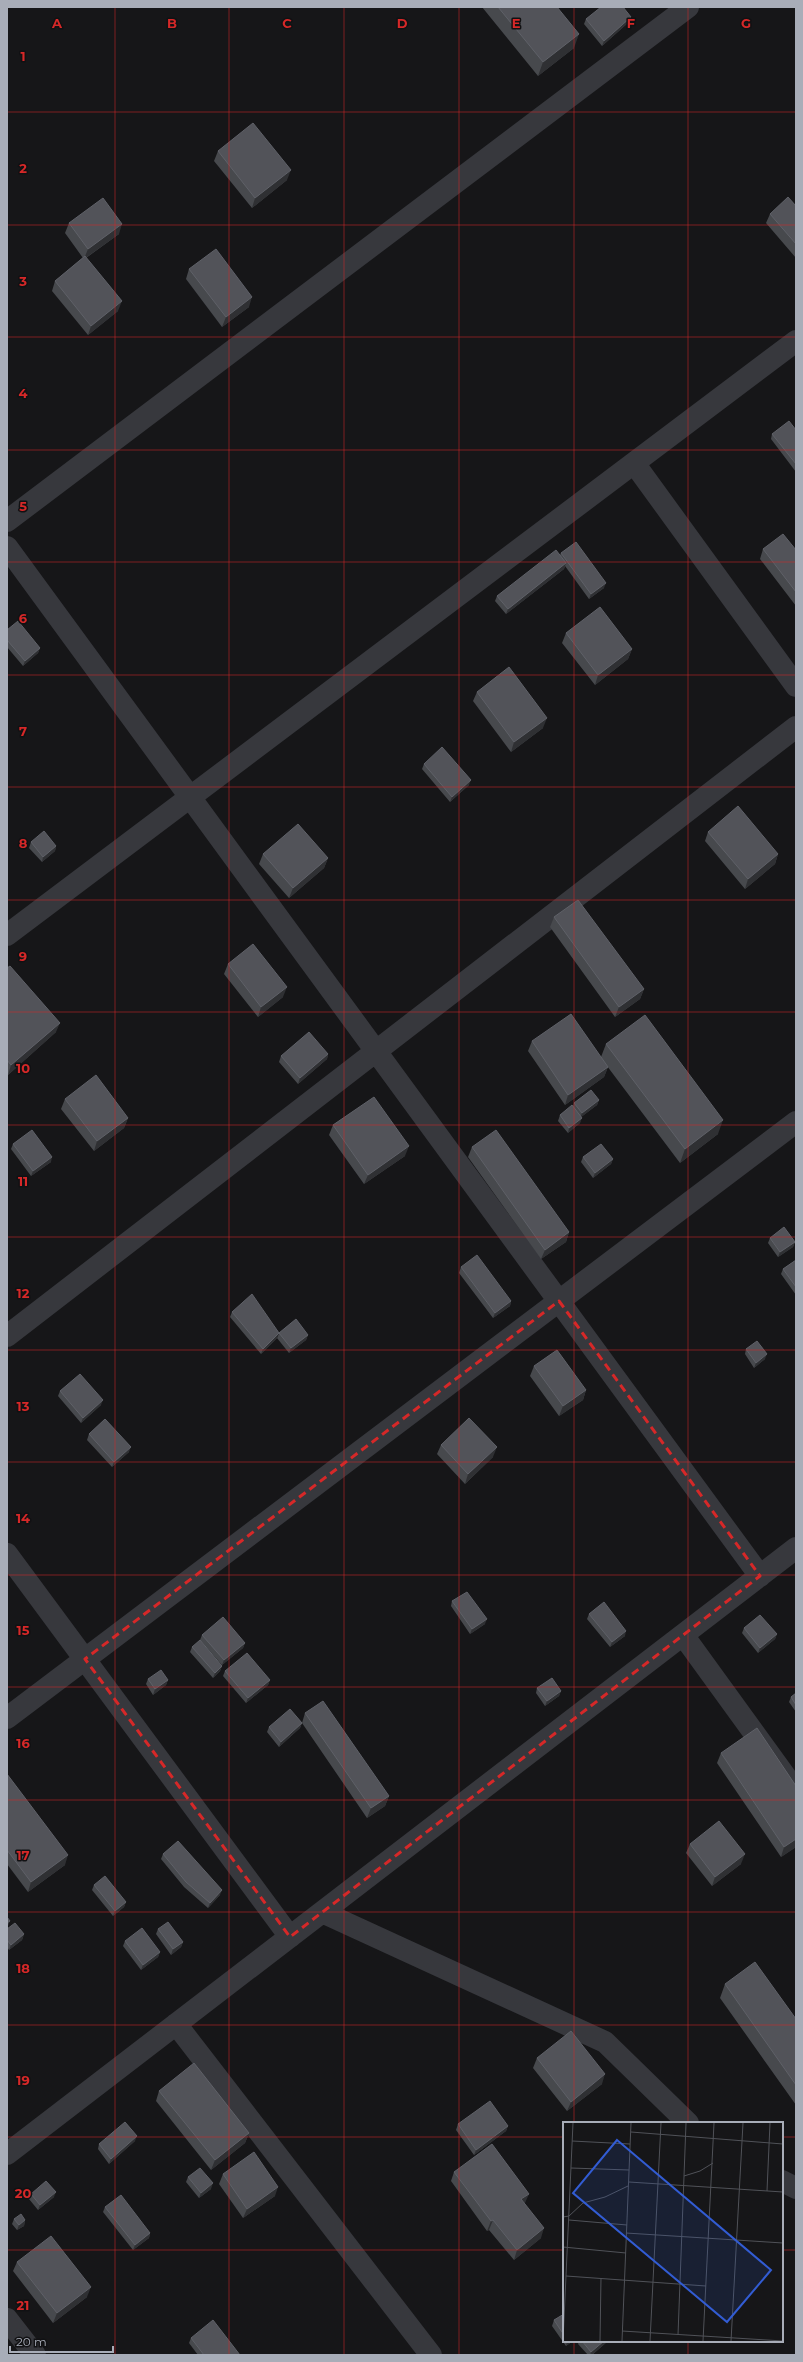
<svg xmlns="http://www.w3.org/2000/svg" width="803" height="2362" font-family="Montserrat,sans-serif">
<rect width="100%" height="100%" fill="#161618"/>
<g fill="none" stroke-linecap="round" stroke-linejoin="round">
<path stroke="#37383d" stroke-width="22" d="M634,463L796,686
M7,521L688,7
M7,547L760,1576
M7,935L796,341
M7,1336L796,727
M7,1554L290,1937
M683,1635L796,1791
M7,1718L796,1122
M322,1912L605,2042L688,2123
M176,2024L431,2355
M7,2154L796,1548
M782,2181L796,2188
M7,2319L35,2355"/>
</g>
<path fill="#47494d" d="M482,7H557L574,48L538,76Z
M631,17L629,22L602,46L584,24L586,19Z
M218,151L287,180L252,208L214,161Z
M796,206V258L766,223L770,214Z
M69,223L119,234L86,258L118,311L88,335L52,291L55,281L83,258L65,233Z
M189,269L249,307L222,327L186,279Z
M796,430V472L771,439L772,434Z
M763,549L796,550V606L760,559Z
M561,553L604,588L589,599L565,566L564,569L506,614L495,601L497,596L560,555Z
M7,630L40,648L38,653L23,666L7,647Z
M566,633L632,649L628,659L595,685L562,643Z
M477,692L543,728L511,752L473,701Z
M424,764L469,785L450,802L422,769Z
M708,832L778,854L775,864L745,889L705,841Z
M31,842L56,846L55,851L42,862L29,848Z
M263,854L328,858L324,868L289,898L259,864Z
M554,917L644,989L640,999L615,1017L550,927Z
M228,964L283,997L258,1017L224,974Z
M7,968L56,1032L8,1075L7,1074Z
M532,1041L601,1057L606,1044L718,1134L680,1163L607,1066L608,1067L604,1077L565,1105L528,1051Z
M328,1054L327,1059L298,1084L279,1062L281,1056Z
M65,1099L128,1118L124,1128L94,1151L61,1109Z
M599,1100L597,1105L581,1117L580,1123L568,1133L558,1121L560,1115L573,1106L574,1103Z
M333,1125L405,1156L364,1184L329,1135Z
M13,1144L51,1162L31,1176L11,1149Z
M472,1147L569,1232L566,1242L541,1259L468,1157Z
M583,1157L613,1159L611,1164L593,1178L581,1162Z
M770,1238L795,1242L793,1247L778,1257L768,1243Z
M796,1260V1295L781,1274L783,1269Z
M461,1267L511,1301L510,1306L493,1318L459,1273Z
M232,1312L277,1338L261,1354L230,1317Z
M279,1333L308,1335L306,1340L289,1353L277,1338Z
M746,1349L765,1359L754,1368L745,1354Z
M534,1366L586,1390L583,1400L559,1416L530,1376Z
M60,1391L101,1405L81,1423L58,1396Z
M89,1434L129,1452L112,1467L87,1440Z
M441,1445L493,1457L465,1484L437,1454Z
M452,1601L485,1624L470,1634L451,1606Z
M589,1614L625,1636L610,1647L587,1619Z
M744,1628L777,1634L775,1639L758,1653L742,1633Z
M202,1635L245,1643L243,1648L222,1665L200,1640Z
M192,1647L222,1666L220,1671L213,1678L190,1652Z
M225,1671L270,1680L268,1685L246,1703L223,1676Z
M148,1679L168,1680L166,1685L153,1695L146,1684Z
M537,1688L561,1691L559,1696L545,1706L536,1693Z
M796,1693V1712L789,1702L791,1697Z
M305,1713L389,1796L385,1806L367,1818L302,1723L300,1728L279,1747L267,1732L269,1727L302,1723Z
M721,1753L796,1847L781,1857L717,1763Z
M7,1774L65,1865L28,1892L7,1864Z
M690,1844L741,1864L712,1886L686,1853Z
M163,1854L220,1895L208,1908L184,1887L161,1859Z
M94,1885L126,1902L124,1907L113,1916L92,1890Z
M7,1929L24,1934L22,1940L9,1950L7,1947Z
M158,1929L183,1942L181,1947L171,1955L156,1934Z
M125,1941L160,1952L158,1957L141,1970L123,1946Z
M725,1984L796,2019V2105L720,1998Z
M537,2058L602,2084L567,2111L533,2068Z
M159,2091L249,2133L245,2143L211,2170L156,2101Z
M458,2124L508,2126L506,2131L474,2155L456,2130Z
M135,2141L109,2164L98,2149L99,2144Z
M454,2172L525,2204L541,2238L514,2260L489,2230L487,2231L451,2181Z
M223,2174L275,2196L243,2218L219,2184Z
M188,2177L211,2189L199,2198L186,2182Z
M31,2194L54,2197L38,2210L29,2199Z
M105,2207L150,2233L149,2238L133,2250L103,2212Z
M14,2219L25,2220L24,2226L17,2230L12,2224Z
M17,2262L87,2297L53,2323L13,2271Z
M564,2314V2341H573L566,2346L552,2326L554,2320Z
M191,2338L240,2355H198L189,2343Z
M579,2341H608L592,2355H588L578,2344Z"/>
<path fill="#2f3033" d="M631,17L629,22L602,46L604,41Z
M579,34L574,48L538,76L543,62Z
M291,170L287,180L252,208L255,198Z
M122,224L119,234L84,259L88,249Z
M252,297L249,307L222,327L226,317Z
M122,301L118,311L88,335L91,326Z
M566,563L564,569L506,614L508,609Z
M606,583L604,588L589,599L591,594Z
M40,648L38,653L23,666L25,661Z
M632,649L628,659L595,685L598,675Z
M547,718L543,728L511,752L514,742Z
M471,780L469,785L450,802L452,797Z
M56,846L55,851L42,862L43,857Z
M778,854L775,864L745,889L748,879Z
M328,858L324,868L289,898L293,888Z
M287,987L283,997L258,1017L261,1007Z
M644,989L640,999L615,1017L619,1007Z
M60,1023L56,1032L8,1075L11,1065Z
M328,1054L327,1059L298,1084L300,1078Z
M608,1067L604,1077L565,1105L568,1095Z
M599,1100L597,1105L580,1118L582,1113Z
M128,1118L124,1128L94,1151L97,1141Z
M582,1118L580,1123L568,1133L569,1128Z
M723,1120L718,1134L680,1163L685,1149Z
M409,1146L405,1156L364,1184L368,1175Z
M52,1157L51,1162L31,1176L33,1171Z
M613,1159L611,1164L593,1178L595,1173Z
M569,1232L566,1242L541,1259L545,1250Z
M795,1242L793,1247L778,1257L780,1252Z
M511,1301L510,1306L493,1318L495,1313Z
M279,1333L277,1338L261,1354L263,1349Z
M308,1335L306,1340L289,1353L291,1348Z
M767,1354L765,1359L754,1368L756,1363Z
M586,1390L583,1400L559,1416L563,1406Z
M103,1400L101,1405L81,1423L83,1418Z
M131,1447L129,1452L112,1467L114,1462Z
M497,1447L493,1457L465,1484L468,1474Z
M487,1619L485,1624L470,1634L472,1629Z
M626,1631L625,1636L610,1647L612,1642Z
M777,1634L775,1639L758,1653L760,1648Z
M245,1643L243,1648L222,1665L224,1660Z
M222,1666L220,1671L213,1678L215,1673Z
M168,1680L166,1685L153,1695L155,1689Z
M270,1680L268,1685L246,1703L248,1698Z
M561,1691L559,1696L545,1706L547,1701Z
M302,1723L300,1728L279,1747L281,1742Z
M389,1796L385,1806L367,1818L371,1808Z
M796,1839V1847L781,1857L784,1847Z
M745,1854L741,1864L712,1886L715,1877Z
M68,1855L65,1865L28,1892L31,1882Z
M222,1890L220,1895L208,1908L210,1903Z
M126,1902L124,1907L113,1916L115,1911Z
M10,1921L8,1926L7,1927V1923Z
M24,1934L22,1940L9,1950L11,1945Z
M183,1942L181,1947L171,1955L173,1949Z
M160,1952L158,1957L141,1970L143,1965Z
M605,2074L602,2084L567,2111L571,2102Z
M508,2126L506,2131L474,2155L476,2150Z
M249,2133L245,2143L211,2170L215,2160Z
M137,2136L135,2141L109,2164L111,2159Z
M213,2183L211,2189L199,2198L201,2193Z
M278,2187L275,2196L243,2218L247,2209Z
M56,2192L54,2197L38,2210L40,2205Z
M529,2194L525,2203L518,2209L521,2199Z
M25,2220L24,2226L17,2230L19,2225Z
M493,2220L489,2230L487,2231L491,2221Z
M544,2228L541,2238L514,2260L517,2250Z
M150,2233L149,2238L133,2250L135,2245Z
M91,2287L87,2297L53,2323L57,2313Z
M567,2341H573L566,2346Z
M604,2341H608L592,2355H590L591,2352Z"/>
<path fill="#525359" stroke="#5f6168" d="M498,7H557L579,34L543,62Z
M601,7H623L631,17L604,41L586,19Z
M253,123L291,170L255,198L218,151Z
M788,197L796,206V244L770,214Z
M103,198L122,224L88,249L69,223Z
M216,249L252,297L226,317L189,269Z
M85,256L122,301L91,326L55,281Z
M789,421L796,430V464L772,434Z
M783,534L796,550V592L763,549Z
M576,542L606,583L591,594L561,553Z
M556,550L566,563L508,609L497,596Z
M600,607L632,649L598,675L566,633Z
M18,621L40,648L25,661L7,640V630Z
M509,667L547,718L514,742L477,692Z
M442,747L471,780L452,797L424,764Z
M738,806L778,854L748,879L708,832Z
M298,824L328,858L293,888L263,854Z
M44,831L56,846L43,857L31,842Z
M578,900L644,989L619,1007L554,917Z
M253,944L287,987L261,1007L228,964Z
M10,966L60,1023L11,1065L7,1060V968Z
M571,1014L608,1067L568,1095L532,1041Z
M645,1015L723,1120L685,1149L606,1044Z
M309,1032L328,1054L300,1078L281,1056Z
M96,1075L128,1118L97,1141L65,1099Z
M591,1090L599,1100L582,1113L574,1103Z
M374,1097L409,1146L368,1175L333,1125Z
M572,1105L582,1118L569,1128L560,1115Z
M32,1130L52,1157L33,1171L13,1144Z
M496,1130L569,1232L545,1250L472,1147Z
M601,1144L613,1159L595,1173L583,1157Z
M784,1227L795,1242L780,1252L770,1238Z
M477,1255L511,1301L495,1313L461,1267Z
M796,1260V1287L783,1269Z
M252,1294L279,1333L263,1349L232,1312Z
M296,1319L308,1335L291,1348L279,1333Z
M757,1341L767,1354L756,1363L746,1349Z
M557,1350L586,1390L563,1406L534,1366Z
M80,1374L103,1400L83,1418L60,1391Z
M469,1418L497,1447L468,1474L441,1445Z
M105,1419L131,1447L114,1462L89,1434Z
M467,1592L487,1619L472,1629L452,1601Z
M604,1602L626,1631L612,1642L589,1614Z
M760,1615L777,1634L760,1648L744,1628Z
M223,1617L245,1643L224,1660L202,1635Z
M200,1640L222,1666L215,1673L192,1647Z
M247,1653L270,1680L248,1698L225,1671Z
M161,1670L168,1680L155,1689L148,1679Z
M552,1678L561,1691L547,1701L537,1688Z
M796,1693V1705L791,1697Z
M323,1701L389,1796L371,1808L305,1713Z
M290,1709L302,1723L281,1742L269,1727Z
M757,1728L796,1786V1839L784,1847L721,1753Z
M7,1774L68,1855L31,1882L7,1850Z
M719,1821L745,1854L715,1877L690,1844Z
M178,1841L222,1890L210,1903L186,1882L163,1854Z
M105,1876L126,1902L115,1911L94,1885Z
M7,1917L10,1921L7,1923Z
M168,1922L183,1942L173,1949L158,1929Z
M15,1923L24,1934L11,1945L7,1940V1929Z
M142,1928L160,1952L143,1965L125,1941Z
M755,1962L796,2019V2085L725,1984Z
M571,2031L605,2074L571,2102L537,2058Z
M194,2063L249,2133L215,2160L159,2091Z
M490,2101L508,2126L476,2150L458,2124Z
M125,2122L137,2136L111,2159L99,2144Z
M492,2144L529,2194L521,2199L544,2228L517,2250L493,2220L491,2221L454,2172Z
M254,2152L278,2187L247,2209L223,2174Z
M200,2168L213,2183L201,2193L188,2177Z
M46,2181L56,2192L40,2205L31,2194Z
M121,2195L150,2233L135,2245L105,2207Z
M21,2214L25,2220L19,2225L14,2219Z
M51,2236L91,2287L57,2313L17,2262Z
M564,2314V2335L554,2320Z
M213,2320L240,2355H204L191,2338Z
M582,2341H604L591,2352Z"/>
<path fill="none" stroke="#d62828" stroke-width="3" stroke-dasharray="8 5" stroke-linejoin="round" d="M559,1301L760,1576L290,1937L85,1659Z"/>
<path fill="none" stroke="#d62828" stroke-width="1" stroke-opacity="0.55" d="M115,7V2355M229,7V2355M344,7V2355M459,7V2355M574,7V2123M688,7V2123M7,112H796M7,225H796M7,337H796M7,450H796M7,562H796M7,675H796M7,787H796M7,900H796M7,1012H796M7,1125H796M7,1237H796M7,1350H796M7,1462H796M7,1575H796M7,1687H796M7,1800H796M7,1912H796M7,2025H796M7,2137H564M782,2137H796M7,2250H564M782,2250H796M574,2341V2355M688,2341V2355"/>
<g transform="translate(563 2122)">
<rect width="220" height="220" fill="#161618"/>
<path fill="none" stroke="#505258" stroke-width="1" d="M68,10L220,22M9,19L67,22M8,46L66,48M121,54L137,49L150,41M66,60L220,70M204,69L207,1M0,95L6,94L20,81L42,75L65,64M6,98L64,103M63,111L220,121M0,125L63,131M3,154L143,164M59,209L220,219M115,213L123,1M0,219L10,1M37,219L38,156M59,219L68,1M87,219L98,1M140,219L151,1M168,219L180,1"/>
<path fill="#325cd3" fill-opacity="0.15" stroke="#325cd3" stroke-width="2" d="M54,18L208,148L164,200L10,71Z"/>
<rect width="220" height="220" fill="none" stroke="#a8adb8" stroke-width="2"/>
</g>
<g font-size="13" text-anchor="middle" font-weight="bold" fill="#d62828" stroke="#111113" stroke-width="3" stroke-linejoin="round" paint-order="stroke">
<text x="57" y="28">A</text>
<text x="172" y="28">B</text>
<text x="287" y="28">C</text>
<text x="402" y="28">D</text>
<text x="516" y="28">E</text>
<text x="631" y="28">F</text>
<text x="746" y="28">G</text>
<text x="23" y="61">1</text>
<text x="23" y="173">2</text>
<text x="23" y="286">3</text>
<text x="23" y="398">4</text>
<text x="23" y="511">5</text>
<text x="23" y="623">6</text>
<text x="23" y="736">7</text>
<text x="23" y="848">8</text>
<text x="23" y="961">9</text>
<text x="23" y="1073">10</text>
<text x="23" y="1186">11</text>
<text x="23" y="1298">12</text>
<text x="23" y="1411">13</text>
<text x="23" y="1523">14</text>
<text x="23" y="1635">15</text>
<text x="23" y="1748">16</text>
<text x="23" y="1860">17</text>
<text x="23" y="1973">18</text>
<text x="23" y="2085">19</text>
<text x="23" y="2198">20</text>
<text x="23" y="2310">21</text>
</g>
<rect width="803" height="2362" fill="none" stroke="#a8adb8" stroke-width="16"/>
<path d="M10 2346v6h103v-6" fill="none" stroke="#a8adb8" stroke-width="2"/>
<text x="16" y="2346" font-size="12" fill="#a8adb8" stroke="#111113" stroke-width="3" paint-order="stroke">20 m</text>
</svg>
